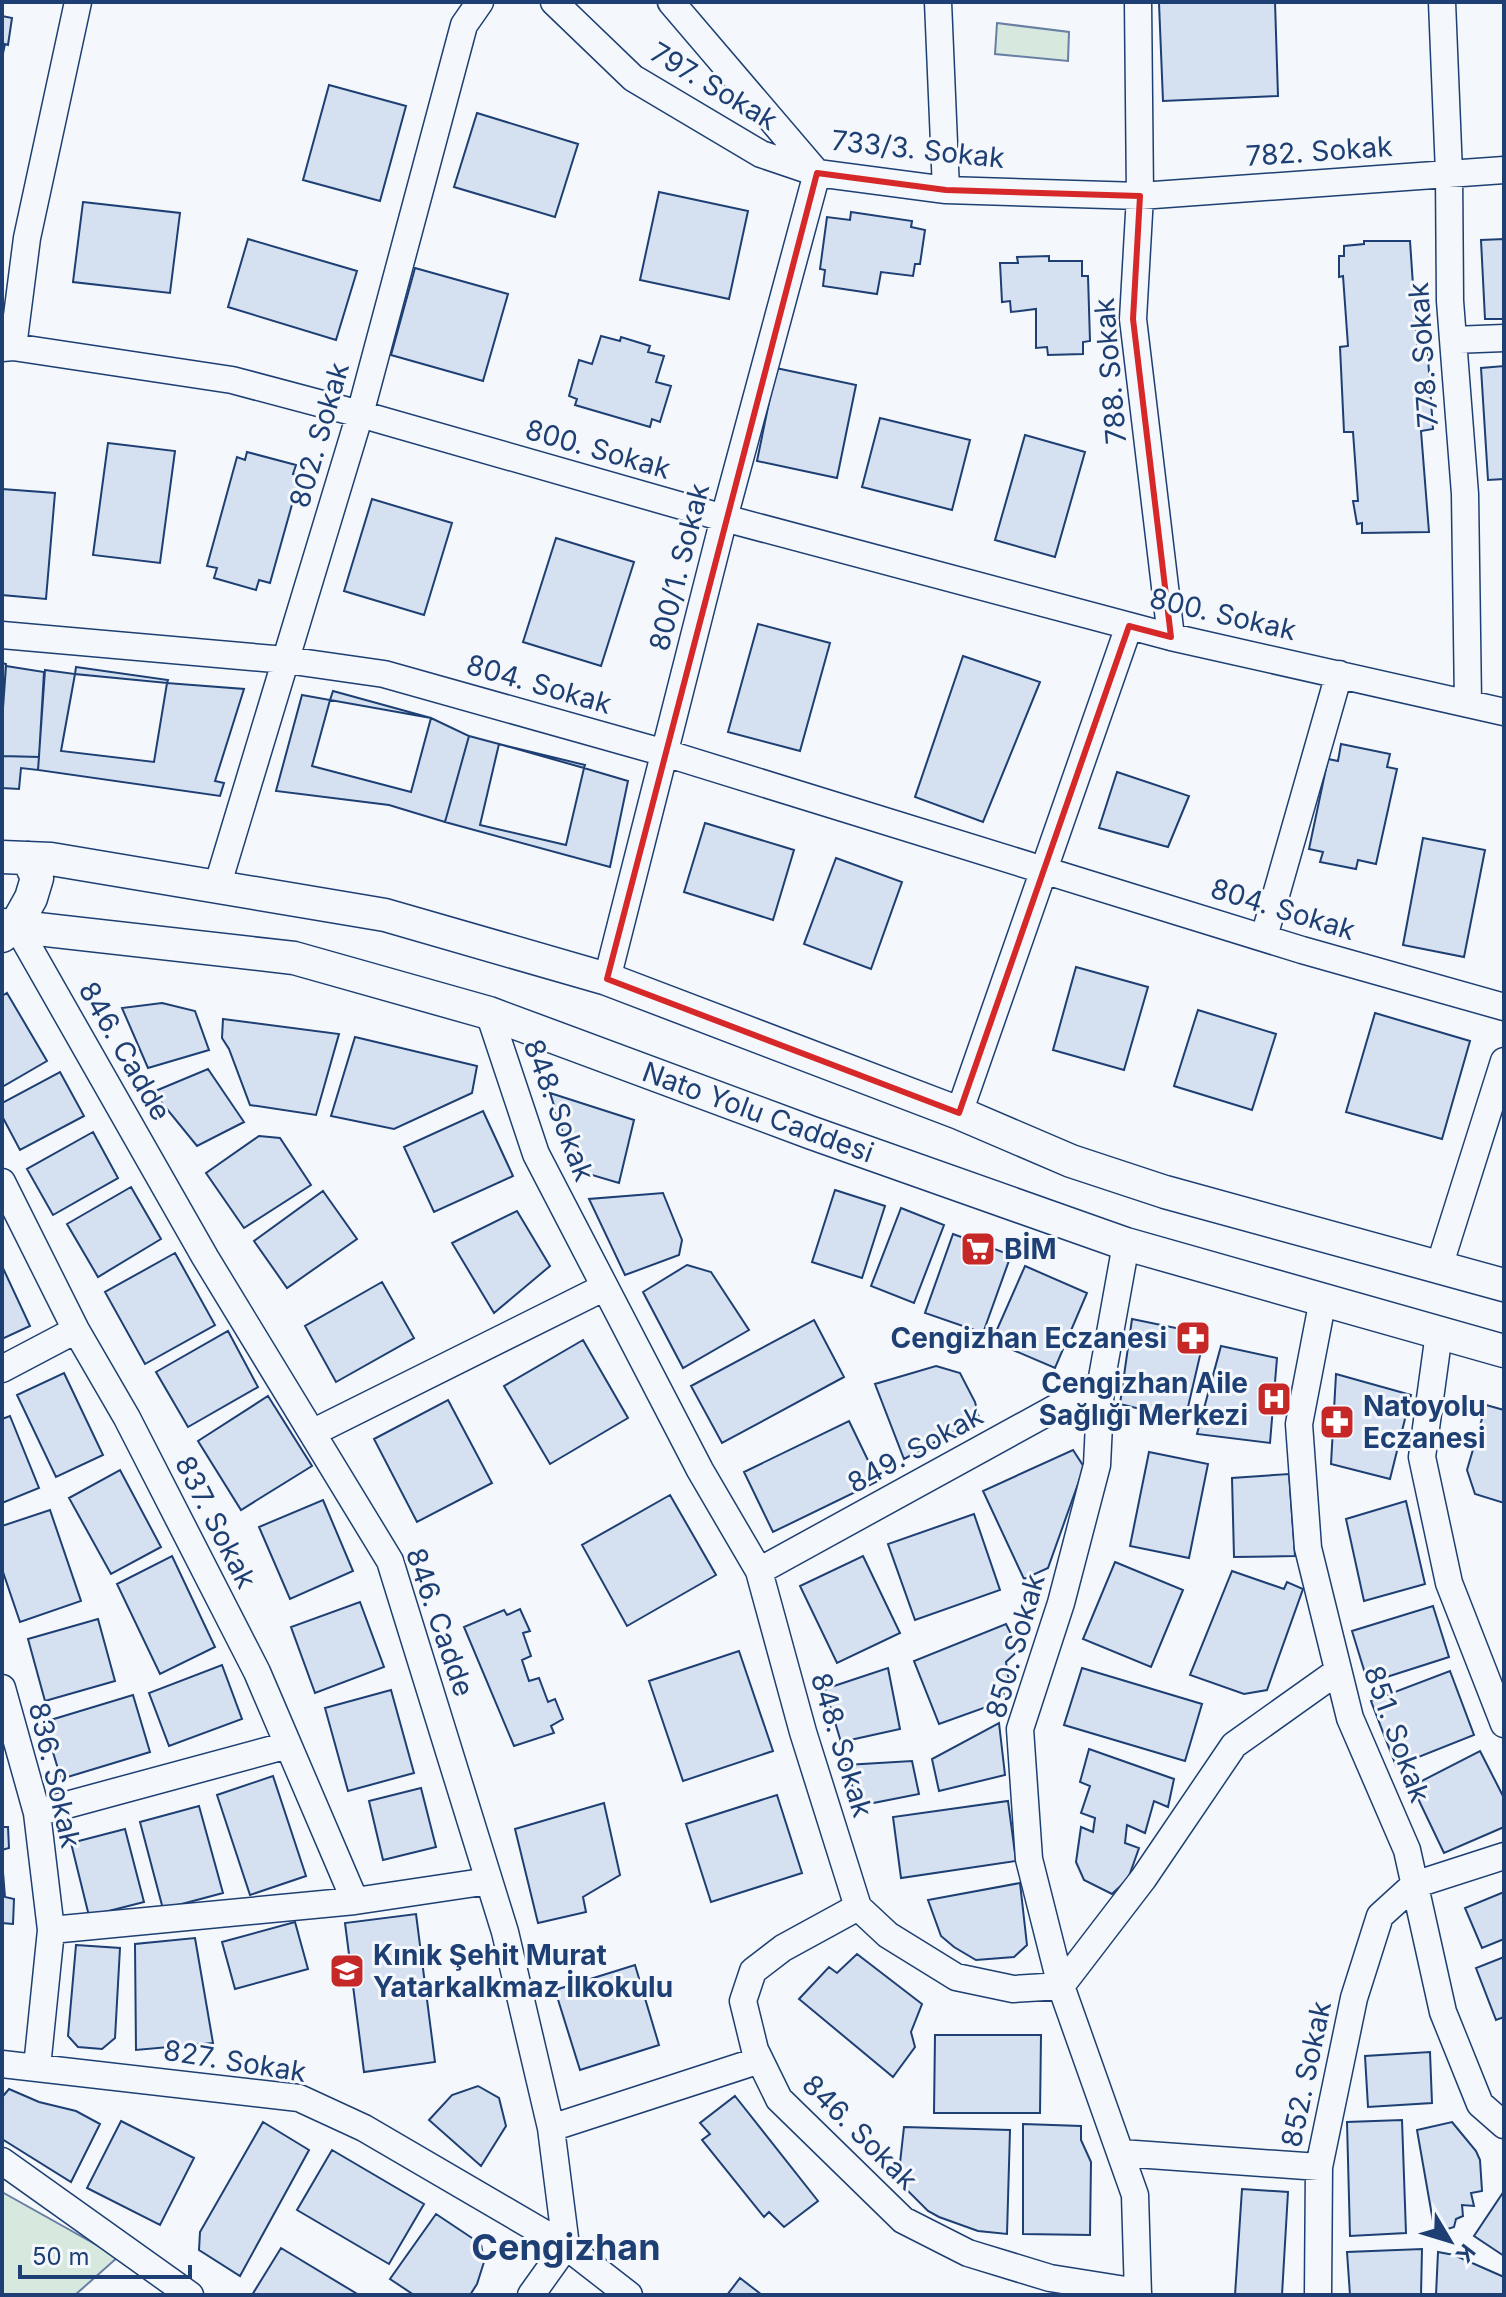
<svg xmlns="http://www.w3.org/2000/svg" width="1506" height="2297" font-family="Inter,sans-serif">
<rect width="100%" height="100%" fill="#f4f7fb"/>
<path fill="#d7e8df" stroke="#687fa3" stroke-width="2" d="M997,23L1069,32L1068,61L995,54Z
M2,2192L118,2257L75,2295H2Z"/>
<path fill="#d5e0f0" stroke="#1d3f73" stroke-width="2" d="M1275,2L1278,96L1163,101L1159,3Z
M2,16L12,18L8,45L5,44L2,58Z
M329,85L406,106L380,201L303,180Z
M477,113L578,144L555,217L454,187Z
M659,192L748,211L729,299L640,280Z
M83,202L180,213L170,293L73,282Z
M851,212L912,221L911,227L925,230L920,264H915L913,276L881,272L877,294L823,286L825,270L820,269L827,217L850,220Z
M248,239L357,271L336,340L228,307Z
M1504,239V319H1485L1481,240Z
M1364,241H1410L1417,344H1427L1433,429L1421,431L1429,532L1362,533V523L1357,524L1353,501H1358L1353,432H1344L1340,347L1348,346L1343,276L1339,277V256H1344V246L1364,244Z
M1049,256V261H1082V276H1088L1090,341L1083,342V354L1048,355L1047,347L1036,348V309L1011,312L1010,301L1002,302L1000,263H1018L1017,257Z
M415,268L508,294L483,381L391,355Z
M601,336L620,341L621,337L650,346L648,352L664,356L656,382L671,386L660,422L652,419L650,427L575,405L577,399L569,396L579,360L592,364Z
M1504,366V479L1488,480L1481,368Z
M776,368L856,385L837,478L757,461Z
M880,418L970,440L952,510L862,487Z
M1025,435L1085,452L1055,557L995,540Z
M108,443L175,451L160,563L93,555Z
M247,452L296,465L293,474L300,476L270,583L259,580L256,590L214,578L217,568L207,566L237,457L245,460Z
M2,489L55,493L46,599L2,595Z
M372,499L452,523L424,615L344,591Z
M556,538L634,562L601,666L523,642Z
M758,624L830,643L800,751L728,732Z
M963,656L1040,682L983,822L915,797Z
M2,663L6,664L2,722Z
M6,666L44,672L39,757L2,756V722Z
M76,667L168,680L167,683L75,674Z
M45,670L75,674L61,751L154,762L167,683L244,689L215,781L224,783L220,796L38,770Z
M333,691L431,718L330,700Z
M302,695L330,700L312,766L411,792L431,718L469,736L445,822L389,805L276,791Z
M469,736L499,744L480,825L566,845L584,768L628,781L610,867L445,822Z
M499,744L585,765L584,768Z
M1341,744L1390,754L1387,767L1397,769L1376,864L1358,860L1356,869L1320,862L1323,852L1309,849L1328,759L1338,761Z
M2,756L39,757L38,770L21,768L19,789L2,788Z
M1117,772L1189,796L1168,847L1099,828Z
M705,823L794,850L773,920L684,892Z
M1423,838L1485,850L1464,957L1403,945Z
M836,858L902,882L871,969L804,944Z
M1076,967L1148,987L1124,1070L1053,1050Z
M7,993L47,1061L2,1087V996Z
M162,1003L195,1011L209,1050L148,1068L122,1008Z
M1198,1010L1276,1034L1252,1110L1174,1086Z
M1375,1013L1470,1041L1442,1139L1346,1112Z
M223,1019L339,1034L316,1115L250,1105L229,1049L222,1038Z
M355,1037L477,1066L472,1093L394,1129L331,1116Z
M208,1069L244,1122L197,1146L153,1092Z
M60,1072L84,1116L20,1150L2,1116V1103Z
M550,1093L634,1120L619,1183L575,1170Z
M483,1111L513,1176L434,1212L404,1147Z
M93,1132L118,1178L53,1215L27,1169Z
M259,1136L280,1138L311,1185L244,1228L206,1173Z
M131,1187L161,1239L98,1277L67,1224Z
M835,1190L885,1206L862,1278L812,1262Z
M323,1191L357,1239L287,1288L254,1241Z
M663,1193L682,1240L679,1255L625,1275L589,1199Z
M901,1208L944,1225L914,1303L871,1286Z
M517,1211L550,1266L494,1313L452,1243Z
M953,1234L1011,1255L983,1333L925,1313Z
M175,1253L215,1325L145,1364L105,1292Z
M687,1265L711,1272L749,1330L683,1368L643,1292Z
M2,1266L30,1326L2,1339Z
M1025,1266L1087,1293L1055,1368L992,1341Z
M382,1282L414,1338L336,1382L305,1326Z
M1132,1319L1205,1334L1185,1420L1120,1404Z
M814,1320L844,1377L722,1443L691,1386Z
M228,1331L258,1387L188,1427L156,1372Z
M583,1340L628,1418L550,1464L504,1386Z
M1221,1346L1277,1358L1270,1443L1197,1434Z
M936,1366L960,1373L975,1402L979,1418L904,1459L875,1384Z
M64,1373L103,1455L56,1477L17,1395Z
M1336,1374L1411,1395L1390,1479L1331,1464Z
M268,1396L312,1466L241,1510L198,1441Z
M448,1400L492,1483L417,1522L374,1439Z
M1486,1405L1504,1410V1503L1475,1494L1467,1470Z
M10,1416L39,1488L2,1503V1419Z
M849,1421L878,1481L773,1532L744,1472Z
M1073,1450L1084,1467L1048,1568L1024,1579L983,1491Z
M1149,1452L1208,1464L1189,1558L1130,1546Z
M120,1470L161,1547L111,1574L69,1498Z
M1289,1474L1295,1556L1234,1557L1232,1478Z
M670,1495L716,1575L627,1626L582,1545Z
M323,1500L353,1571L290,1599L259,1527Z
M1406,1501L1425,1584L1364,1601L1346,1519Z
M50,1510L81,1601L20,1622L2,1569V1526Z
M974,1514L1000,1590L915,1620L888,1544Z
M172,1556L215,1647L160,1674L117,1584Z
M863,1556L900,1633L837,1663L800,1586Z
M1115,1562L1183,1590L1151,1667L1083,1639Z
M1232,1571L1284,1589L1287,1582L1303,1589L1267,1690L1244,1694L1190,1675Z
M360,1602L384,1667L315,1693L291,1627Z
M1433,1606L1449,1657L1368,1683L1352,1631Z
M520,1609L530,1631L523,1633L531,1656L522,1660L529,1681L539,1678L548,1702L555,1699L563,1719L551,1726L554,1733L514,1746L464,1627L504,1610L507,1615Z
M98,1619L115,1681L45,1701L28,1639Z
M1006,1624L1019,1650L1006,1662L1009,1682L1001,1687L1006,1700L939,1724L914,1661Z
M739,1651L773,1751L683,1781L649,1681Z
M222,1665L242,1719L169,1746L149,1693Z
M888,1668L900,1729L841,1742L825,1689Z
M1082,1668L1202,1704L1185,1761L1064,1725Z
M1450,1671L1474,1735L1396,1766L1371,1701Z
M391,1690L414,1773L348,1791L325,1708Z
M133,1695L150,1752L61,1779L44,1722Z
M999,1723L1005,1775L939,1791L932,1759Z
M1089,1749L1174,1779L1168,1807L1154,1801L1145,1833L1127,1825L1125,1843L1139,1848L1128,1879L1112,1894L1084,1880L1076,1862L1081,1827L1093,1832L1095,1818L1081,1813L1090,1786L1080,1782Z
M1480,1751L1504,1798V1827L1444,1853L1412,1786Z
M912,1761L919,1794L858,1806L846,1765Z
M273,1776L306,1876L250,1895L217,1795Z
M421,1788L436,1847L383,1860L369,1801Z
M777,1795L802,1873L711,1902L686,1824Z
M1008,1801L1016,1861L901,1878L893,1817Z
M604,1803L620,1875L583,1897L586,1912L538,1923L515,1829Z
M199,1806L223,1893L163,1909L140,1822Z
M2,1827H8L9,1848L2,1850Z
M125,1829L144,1902L89,1916L71,1843Z
M2,1860L5,1897L14,1899L13,1924L2,1923Z
M1020,1883L1027,1945L1014,1957L976,1960L954,1947L941,1936L928,1900Z
M1504,1892V1939L1482,1948L1465,1908Z
M416,1914L435,2062L364,2072L345,1923Z
M295,1922L308,1969L235,1989L222,1942Z
M195,1938L213,2043L136,2050L135,1944Z
M76,1945L120,1948L115,2038L102,2049L78,2047L68,2036Z
M857,1954L922,2004L911,2032L915,2047L893,2077L799,1999L829,1967L837,1973Z
M1504,1957V2017L1496,2020L1476,1968Z
M635,1965L659,2045L580,2070L555,1990Z
M935,2035H1041L1040,2113H934Z
M1430,2052L1432,2103L1368,2107L1365,2056Z
M478,2086L499,2098L506,2126L481,2166L429,2120L452,2095Z
M9,2089L39,2102L76,2111L100,2124L71,2182L2,2139V2094L4,2095Z
M735,2096L818,2201L784,2227L769,2212L764,2217L702,2140L710,2134L700,2123Z
M1402,2120L1406,2233L1350,2236L1347,2122Z
M121,2121L194,2158L160,2225L87,2188Z
M263,2122L309,2150L240,2276L199,2250L200,2232Z
M1452,2122L1476,2151L1480,2160L1482,2191L1471,2193L1474,2206L1462,2205L1463,2216L1456,2219L1454,2227L1435,2233L1417,2130Z
M1023,2124L1081,2126V2140L1091,2162L1090,2235L1023,2234Z
M904,2127L1010,2130L1007,2234L978,2231L939,2217L928,2211L898,2181Z
M332,2150L424,2204L389,2264L297,2210Z
M1242,2189L1288,2192L1282,2295H1235Z
M1504,2191V2256L1474,2236Z
M436,2214L481,2244L484,2262L477,2284L470,2295H414L390,2279Z
M281,2248L359,2295H252Z
M1422,2249L1421,2295H1350L1347,2252Z
M1438,2252L1454,2255L1504,2277V2295H1436Z
M740,2278L762,2295H727Z"/>
<g fill="none" stroke-linecap="round" stroke-linejoin="round">
<defs>
<path id="minor" d="M554,2L633,78L761,154L817,173L724,518L607,979
M671,2L817,173L946,190L1140,196L1504,170
M938,2L946,190
M1138,2L1140,196L1133,319L1171,637
M1442,2L1449,173L1450,301L1465,494L1468,703
M1453,340L1504,338
M13,347L27,238L78,2
M2,348L13,347L232,380L360,414L724,518L1171,637L1504,712
M2,635L286,660L384,674L665,753L1302,950L1504,1007
M217,887L360,414L464,25L480,2
M16,925L205,1257L390,1561L505,1932L551,2128L566,2246L629,2295
M1264,937L1339,674
M489,1013L536,1154L700,1470L759,1571L803,1732L858,1907L888,1935L956,1977L1013,1989L1061,1986L1143,1879L1234,1745L1338,1671
M959,1113L1129,626
M2,1182L76,1330L127,1418L257,1672L355,1901
M1126,1244L1101,1383L1097,1465L1061,1603L1020,1729L1029,1859L1061,1986L1135,2195L1138,2295
M1439,1267L1504,1061
M1323,1299L1299,1424L1308,1548L1350,1718L1407,1850L1443,2012L1480,2104L1504,2125
M1439,1333L1422,1457L1449,1583L1504,1724
M2,1369L76,1330
M312,1433L605,1287
M759,1571L1101,1383
M2,1688L37,1813L51,1930L37,2067
M37,1813L288,1745
M858,1907L783,1948L753,1971L743,2001L755,2050L779,2099L903,2220L968,2253L1050,2278L1138,2292
M51,1930L355,1901L489,1881
M2,2064L299,2098L364,2128L566,2246L531,2295
M551,2128L760,2060
M1121,2153L1319,2167
M2,2161L190,2295
M1318,2295L1319,2167L1354,1998L1380,1916L1414,1885L1504,1856"/>
<path id="major" d="M2,857L51,859L385,915L607,979L959,1113L1071,1161L1165,1192L1504,1285
M2,925L294,958L489,1013L812,1133L1126,1244L1504,1351
M2,936L16,925L31,898L37,878L28,858"/>
</defs>
<use href="#minor" stroke="#1d3f73" stroke-width="29"/>
<use href="#major" stroke="#1d3f73" stroke-width="35"/>
<use href="#minor" stroke="#f4f7fb" stroke-width="26"/>
<use href="#major" stroke="#f4f7fb" stroke-width="32"/>
</g>
<path fill="none" stroke="#d62828" stroke-width="6" stroke-linejoin="round" d="M817,173L946,190L1140,196L1133,319L1171,637L1129,626L959,1113L607,979Z"/>
<defs>
<symbol id="supermarket-square" viewBox="-11 -11 22 22"><rect x="-9" y="-9" width="18" height="18" rx="4" fill="#c62828" stroke="#f4f7fb"/><path d="M-6-5.5h2.5l.6 2H6L4.5 2H-2.5L-4.4-4H-6ZM-1.5 3.2a1.3 1.3 0 1 0 .1 0ZM3 3.2a1.3 1.3 0 1 0 .1 0Z" fill="#fff"/></symbol>
<symbol id="pharmacy-square" viewBox="-11 -11 22 22"><rect x="-9" y="-9" width="18" height="18" rx="4" fill="#c62828" stroke="#f4f7fb"/><path d="M-2-6h4v4h4v4h-4v4h-4v-4h-4v-4h4Z" fill="#fff"/></symbol>
<symbol id="hospital-square" viewBox="-11 -11 22 22"><rect x="-9" y="-9" width="18" height="18" rx="4" fill="#c62828" stroke="#f4f7fb"/><path d="M-5-5h3v3.5h4V-5h3V5h-3V1.5h-4V5h-3Z" fill="#fff"/></symbol>
<symbol id="school-square" viewBox="-11 -11 22 22"><rect x="-9" y="-9" width="18" height="18" rx="4" fill="#c62828" stroke="#f4f7fb"/><path d="M0-5L7-2L0 1L-7-2ZM-4 1L0 2.5L4 1V4Q0 6-4 4Z" fill="#fff"/></symbol>
</defs>
<g fill-rule="evenodd">
<use href="#supermarket-square" x="958" y="1229" width="40" height="40"/>
<use href="#pharmacy-square" x="1173" y="1318" width="40" height="40"/>
<use href="#hospital-square" x="1254" y="1379" width="40" height="40"/>
<use href="#pharmacy-square" x="1317" y="1402" width="40" height="40"/>
<use href="#school-square" x="327" y="1951" width="40" height="40"/>
</g>
<g text-anchor="middle" dominant-baseline="central" stroke-width="6" stroke-linejoin="round" paint-order="stroke">
<g font-size="28" fill="#1d3f73" stroke="#f4f7fb">
<text transform="translate(714 86) rotate(31)">797. Sokak</text>
<text transform="translate(918 149) rotate(6)">733/3. Sokak</text>
<text transform="translate(1319 151) rotate(-4)">782. Sokak</text>
<text transform="translate(1423 355) rotate(-94)">778. Sokak</text>
<text transform="translate(1110 371) rotate(-95)">788. Sokak</text>
<text transform="translate(319 435) rotate(-74)">802. Sokak</text>
<text transform="translate(598 449) rotate(16)">800. Sokak</text>
<text transform="translate(679 567) rotate(-76)">800/1. Sokak</text>
<text transform="translate(1223 614) rotate(13)">800. Sokak</text>
<text transform="translate(539 684) rotate(16)">804. Sokak</text>
<text transform="translate(1283 909) rotate(17)">804. Sokak</text>
<text transform="translate(125 1051) rotate(60)">846. Cadde</text>
<text transform="translate(559 1110) rotate(69)">848. Sokak</text>
<text transform="translate(758 1112) rotate(20)">Nato Yolu Caddesi</text>
<text transform="translate(915 1449) rotate(-29)">849. Sokak</text>
<text transform="translate(216 1522) rotate(63)">837. Sokak</text>
<text transform="translate(440 1622) rotate(71)">846. Cadde</text>
<text transform="translate(1015 1646) rotate(-74)">850. Sokak</text>
<text transform="translate(1397 1734) rotate(70)">851. Sokak</text>
<text transform="translate(842 1745) rotate(73)">848. Sokak</text>
<text transform="translate(55 1775) rotate(77)">836. Sokak</text>
<text transform="translate(235 2061) rotate(9)">827. Sokak</text>
<text transform="translate(1306 2074) rotate(-78)">852. Sokak</text>
<text transform="translate(860 2132) rotate(45)">846. Sokak</text>
</g>
<g font-size="28" font-weight="bold" fill="#1d3f73" stroke="#f4f7fb" text-anchor="start">
<text x="1004" y="1249">BİM</text>
<text x="1167" y="1338" text-anchor="end">Cengizhan Eczanesi</text>
<text x="1248" y="1383" text-anchor="end">Cengizhan Aile<tspan x="1248" dy="32">Sağlığı Merkezi</tspan></text>
<text x="1363" y="1406">Natoyolu<tspan x="1363" dy="32">Eczanesi</tspan></text>
<text x="373" y="1955">Kınık Şehit Murat<tspan x="373" dy="32">Yatarkalkmaz İlkokulu</tspan></text>
</g>
<g font-size="36" font-weight="bold" fill="#1d3f73" stroke="#f4f7fb">
<text x="566" y="2247">Cengizhan</text>
</g>
</g>
<rect width="1506" height="2297" fill="none" stroke="#1d3f73" stroke-width="8"/>
<g transform="translate(1450 2241) rotate(128)" stroke="#f4f7fb" stroke-width="6" paint-order="stroke">
<path d="M0-6L14 30L0 20L-14 30Z" fill="#1d3f73"/>
<text y="-12" font-size="22" font-weight="bold" text-anchor="middle" fill="#1d3f73">K</text>
</g>
<path d="M20 2265v12h170v-12" fill="none" stroke="#1d3f73" stroke-width="4"/>
<text x="32" y="2265" font-size="24" fill="#1d3f73" stroke="#f4f7fb" stroke-width="6" paint-order="stroke">50 m</text>
</svg>
